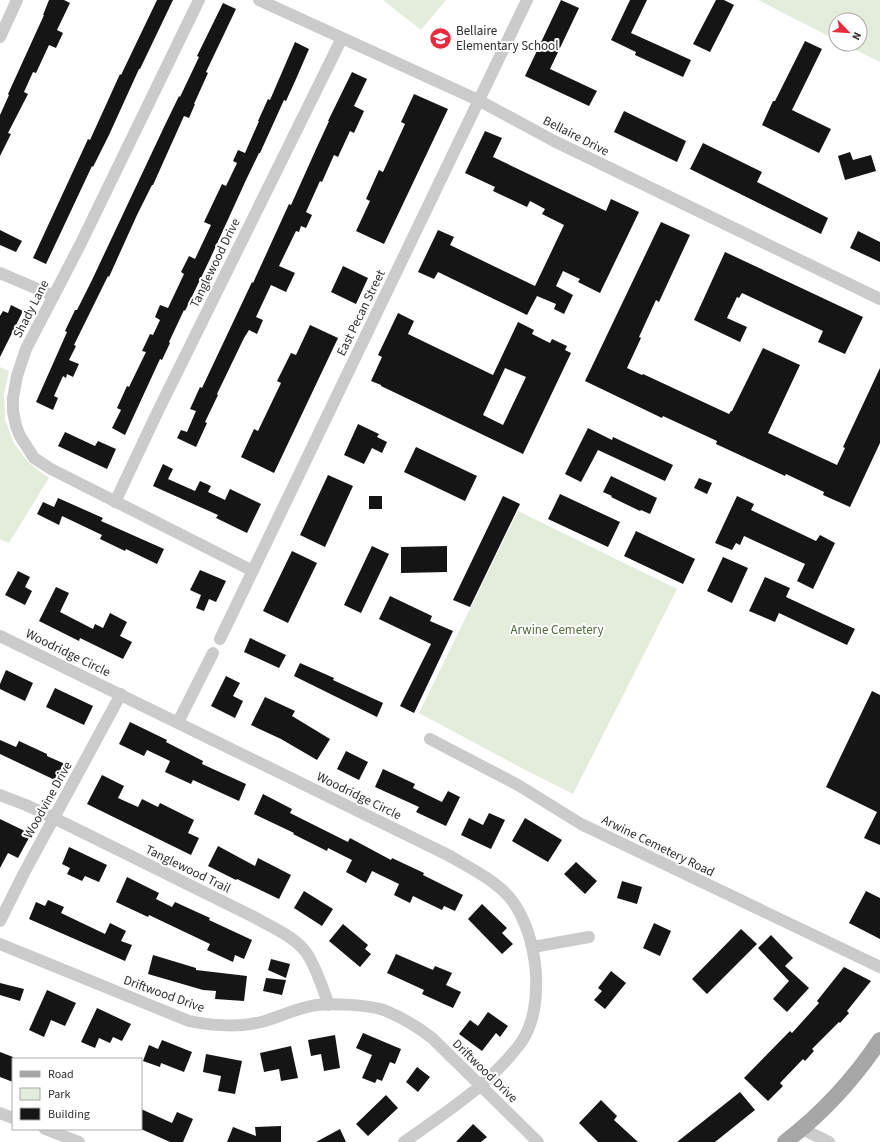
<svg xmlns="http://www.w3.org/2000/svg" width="880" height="1142" font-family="'Source Sans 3',sans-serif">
<rect width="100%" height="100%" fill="#fff"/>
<path fill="#e4ecdb" d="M383,0H446L421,30Z
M758,0H880V62L844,44H860V20H836V40Z
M0,367L9,371L4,395L5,420L14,443L29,463L49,478L9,543L0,539Z
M518,511L677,589L573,794L533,774L419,713Z"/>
<path fill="#151515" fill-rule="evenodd" d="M49,0H64L70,3L57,30L63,33L56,48L49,45L36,73L33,72L24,92L28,94L8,133L11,134L0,156V115L9,95L8,94L44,15H43Z
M157,0H173L140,69H139L109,135L93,167L92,166L46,264L33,258L88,139L90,140L120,74L121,75Z
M561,0L579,8L550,69L597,91L589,106L525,76Z
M630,0H647L631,33L691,60L683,77L635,55L636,52L611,40Z
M716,0H724L734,5L710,52L693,44Z
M223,3L236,9L206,72L208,73L194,104H195L189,118L184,116L153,185H152L137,215L109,277L108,276L74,345L76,346L69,360L79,364L73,377L67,374L66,378L63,376L54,396L58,398L53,410L36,402L67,332L65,331L75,310H77L92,280L164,127L179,96L180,97L199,57L197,56Z
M805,41L822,49L792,110L831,129L819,153L762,125L773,101H775Z
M295,42L309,49L296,79L286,101L284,100L260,153H259L246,180L210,259L185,311L184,310L169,342L170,343L162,360L160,359L125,435L112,428L121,410L117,408L127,386L129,387L146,352L142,351L150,334L153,335L160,320L155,317L160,305L168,308L184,274L181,272L189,256L195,259L211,225L204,222L222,184L226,186L237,163L233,161L238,150L245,153L259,121H258L268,99L270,100Z
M352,72L367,79L354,106L364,111L354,133L350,131L338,157L334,155L322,182L320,181L306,212L312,215L306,228L301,226L299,232L296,231L279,266L295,273L286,292L271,285L256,317L263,320L257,334L249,330L244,338L217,394L218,395L205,422L207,423L196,447L177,438L181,430L187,432L196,411L190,409L200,387L202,388L252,282L253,283L289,204L291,205L317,147L329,121H328Z
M414,94L448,109L384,244L356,231L370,201L366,199L379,170L383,172L405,124L401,122Z
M624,111L686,141L677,162L614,132Z
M485,131L502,138L493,157L606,211L611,199L639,212L600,293L578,282L580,279L563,271L556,286L573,295L564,314L554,309L556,304L537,296L527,315L438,272L434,279L418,272L438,230L454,237L450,245L535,286L564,225L542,214L545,209L530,201L527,207L493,191L495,187L465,173Z
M703,143L762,172L757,182L828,218L821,234L690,169Z
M850,152L853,160L871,155L876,171L845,180L838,156Z
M661,222L690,235L659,302L656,300L639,337L641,338L627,368L642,375L643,374L729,414L731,411H732L763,348L800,365L768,433L837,465L845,448L843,447L880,368V443L850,507L823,495L824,492L786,474L785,476L716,444L717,441L663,416L662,418L585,381Z
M0,230L22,241L16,252L0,245Z
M858,231L880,242V262L850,248Z
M725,252L863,317L845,354L818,342L823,331L742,293L739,298L737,297L727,318L747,327L740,342L694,320Z
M343,266L368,278L356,304L331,292Z
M11,305L23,311L0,357V316L3,311L8,313Z
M398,313L414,321L408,334L493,375L518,322L534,330L532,334L550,343L552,339L567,346L565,350L571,353L523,454L381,386V385L371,381L382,357L378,355ZM505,368L526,377L503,425L483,415Z
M310,325L338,338L274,473L241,457L254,429L258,431L281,383L277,381L291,353L296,355Z
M358,424L379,434L377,437L387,442L382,453L372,448L364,464L344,455Z
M588,428L612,440L613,437L673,465L665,481L598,450L581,482L565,474Z
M65,432L95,446L98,441L116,449L107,469L58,446Z
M416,447L477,476L465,501L404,472Z
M163,464L173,469L168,479L195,491L200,481L211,486L208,492L225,500L230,489L261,504L247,533L216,518L218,515L153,486Z
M328,475L353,486L325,547L300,535Z
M611,476L657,498L650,514L641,510L640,511L611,497L612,496L603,492Z
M699,478L712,483L707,494L694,488Z
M560,494L620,522L608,547L548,519Z
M369,496H382V509H369Z
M503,496L520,504L470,607L453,600Z
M737,496L754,504L751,510L816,541L820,535L835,543L813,589L797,581L805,564L744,536L740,545L736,543L732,550L715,543Z
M58,498L103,518L101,521L164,549L157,564L126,549L125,551L100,539L102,535L62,516L59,525L37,514L43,502L54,507Z
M636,531L695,559L683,584L624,556Z
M372,546L389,554L361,613L344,605Z
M447,546V572L401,573V547Z
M292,551L317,563L288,623L263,611Z
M723,557L748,568L732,603L707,591Z
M200,570L226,581L216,602L209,599L204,611L196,608L201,595L190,590Z
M18,571L30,577L25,587L32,591L25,605L5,595Z
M765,577L790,588L786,597L855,629L847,645L779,613L775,622L749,611Z
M56,587L69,593L60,612L93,629L95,624L103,628L110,613L127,622L120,636L132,642L123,659L80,638L79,641L39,621Z
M390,596L432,616L430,621L453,631L414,713L400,706L431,644L379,619Z
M250,638L286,655L279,668L244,652Z
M300,663L334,678L333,680L383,703L377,717L294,676Z
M6,670L33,683L25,701L0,689V684Z
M226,676L240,683L233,696L243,701L235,718L211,706Z
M55,688L93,706L84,725L46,707Z
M872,691L880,695V845L864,838L877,812L826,787Z
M265,697L295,711L292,716L330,739L317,760L281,739L251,725Z
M130,722L167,740L166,742L203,761L202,764L246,784L239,801L193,780L191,784L165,772L170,761L147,750L144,756L119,744Z
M0,740L16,747L19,741L47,754V756L65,764L57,781L0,754Z
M346,751L368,762L359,780L337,769Z
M383,769L415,784L413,788L442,802L448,791L460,797L446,826L416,812L419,807L375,787Z
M102,775L124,786L118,798L138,807L142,799L158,807L160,803L194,820L188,833L199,838L191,855L87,804Z
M263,794L292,809L290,813L348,842L350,838L391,860L392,858L424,873L423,875L463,895L455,911L444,906L442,910L413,896L410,903L394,895L399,884L372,871L366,883L346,872L352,860L328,848L327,851L293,834L294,833L254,814Z
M489,813L505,820L491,849L461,835L469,818L483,825Z
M525,818L562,840L548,862L512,841Z
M0,819L31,834L18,858L8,853L0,868Z
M218,846L255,866L258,858L291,875L279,899L237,879L236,880L208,866Z
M69,847L107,865L99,882L85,876L82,881L67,874L70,868L62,864Z
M576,862L597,881L585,894L564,874Z
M127,877L159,893L156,899L172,907L175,902L210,918L209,920L252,940L244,959L235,955L233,962L207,950L210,944L149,915L148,917L116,902Z
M622,881L642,887L637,904L617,898Z
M304,891L333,909L322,926L294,908Z
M866,891L880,898V939L849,923Z
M48,900L64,907L61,913L105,934L110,923L126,931L121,941L132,945L125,961L29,919L36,902L45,906Z
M482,904L507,928L502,933L513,944L502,954L468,919Z
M654,923L671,931L660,956L643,948Z
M343,924L368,945L365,949L371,954L360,967L329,941Z
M741,929L757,944L707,994L692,979Z
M771,935L793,958L785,966L809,988L787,1012L773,999L789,981L758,948Z
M396,954L433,970L435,966L452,973L446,985L461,992L453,1008L422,994L424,990L387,973Z
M153,955L196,968V970L247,976L244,1001L215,999L216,991L203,990L148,974Z
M271,959L290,964L286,978L268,970Z
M844,967L871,981L847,1011L849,1013L840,1023L839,1022L812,1049L814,1051L805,1061L803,1059L780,1083L783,1086L768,1101L744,1078L790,1031L792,1033L819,1003L817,1001Z
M611,971L626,983L605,1009L594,1000L602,991L598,988Z
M266,978L286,980L282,995L263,991Z
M0,983L24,989L20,1001L0,995Z
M47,990L76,1003L65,1026L51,1020L44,1037L29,1030Z
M97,1008L131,1024L122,1041L113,1037L110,1043L99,1038L95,1048L81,1042Z
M488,1012L508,1026L500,1037L496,1033L482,1051L459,1034L470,1020L478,1026Z
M363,1033L401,1049L395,1064L390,1062L382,1081L377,1079L375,1083L362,1078L372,1055L356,1048Z
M335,1035L340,1068L324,1071L321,1054L311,1056L308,1040Z
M162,1040L192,1052L184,1072L161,1063L160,1067L143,1061L149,1045L158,1049Z
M291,1046L298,1078L281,1081L279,1069L264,1072L260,1053Z
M0,1052L13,1057V1082L0,1077Z
M206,1054L242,1061L235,1094L218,1091L221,1076L203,1072Z
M417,1067L430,1077L418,1092L406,1082Z
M740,1092L755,1110L715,1142H677Z
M386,1095L398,1108L368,1136L356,1124Z
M601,1100L617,1116L614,1120L638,1142H598L579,1123Z
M141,1109L172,1123L177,1112L193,1119L183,1142H170L141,1129Z
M473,1124L487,1137L481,1142H456Z
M281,1126V1142H227L233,1127L256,1136L255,1127Z
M340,1129L346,1142H316Z"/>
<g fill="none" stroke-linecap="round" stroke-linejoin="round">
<path stroke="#cbcbcb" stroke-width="12" d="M199,0L80,245L26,349L17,376L13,398V411L16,426L20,436L34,458L51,469L253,571
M259,0L478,100L554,141L880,299
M0,37L17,0
M0,273L54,296
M115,502L158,411L342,38
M0,636L448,855C468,867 495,880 510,898C538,932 547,1008 520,1044C489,1085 445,1113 404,1142
M220,639L527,0
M178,722L213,653
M430,739L518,785L581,824L880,967
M0,795L26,805L54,818L254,917C271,927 292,935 305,951C315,963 323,990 329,1005
M0,921L24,873L121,694
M0,944L189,1021C213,1026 240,1028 265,1021C282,1016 299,1007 317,1005C334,1003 369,1005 384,1010C401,1017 418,1027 432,1038L538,1142
M533,947L589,937
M0,1113L13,1118
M45,1129L79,1142
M802,1129L829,1142"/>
<path stroke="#a6a6a6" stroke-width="16" d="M785,1142C823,1113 854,1079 880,1040"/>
</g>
<defs>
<symbol id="school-disc" viewBox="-11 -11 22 22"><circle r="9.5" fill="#ea2b3e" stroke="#fff"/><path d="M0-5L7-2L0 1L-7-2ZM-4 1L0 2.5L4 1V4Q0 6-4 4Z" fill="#fff"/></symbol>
</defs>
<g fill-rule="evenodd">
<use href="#school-disc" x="428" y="26" width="25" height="25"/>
</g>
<g text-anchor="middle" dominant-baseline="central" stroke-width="4" stroke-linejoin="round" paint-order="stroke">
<g font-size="13" fill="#2e2e2e" stroke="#fff" text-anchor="start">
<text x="456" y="31">Bellaire<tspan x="456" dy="15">Elementary School</tspan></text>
</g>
<g font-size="13" fill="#2e2e2e" stroke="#fff">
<text transform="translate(576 136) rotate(27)">Bellaire Drive</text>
<text transform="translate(215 263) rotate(-64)">Tanglewood Drive</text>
<text transform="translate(31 309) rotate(-63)">Shady Lane</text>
<text transform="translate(361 313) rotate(-64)">East Pecan Street</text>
<text transform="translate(68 653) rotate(26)">Woodridge Circle</text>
<text transform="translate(359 796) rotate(26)">Woodridge Circle</text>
<text transform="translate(48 800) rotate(-61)">Woodvine Drive</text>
<text transform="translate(658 846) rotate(26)">Arwine Cemetery Road</text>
<text transform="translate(188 869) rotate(26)">Tanglewood Trail</text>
<text transform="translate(164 994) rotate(20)">Driftwood Drive</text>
<text transform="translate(485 1071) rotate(44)">Driftwood Drive</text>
</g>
<g font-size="13" fill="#526a3a" stroke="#fff">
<text x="557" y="630">Arwine Cemetery</text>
</g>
</g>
<rect x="12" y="1058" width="130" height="72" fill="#ffffff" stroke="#ababab"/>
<rect x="20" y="1071" width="20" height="6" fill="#a6a6a6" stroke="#ababab"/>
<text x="48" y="1078" font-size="12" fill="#2e2e2e">Road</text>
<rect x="20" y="1088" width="20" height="12" fill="#e4ecdb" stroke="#ababab"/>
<text x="48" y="1098" font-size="12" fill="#2e2e2e">Park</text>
<rect x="20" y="1108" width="20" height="12" fill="#151515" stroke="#ababab"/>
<text x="48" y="1118" font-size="12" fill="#2e2e2e">Building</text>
<g transform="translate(848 32) rotate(115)"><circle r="19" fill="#ffffff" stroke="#ababab"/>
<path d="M0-3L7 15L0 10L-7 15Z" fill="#ea2b3e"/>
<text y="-6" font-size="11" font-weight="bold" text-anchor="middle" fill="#2e2e2e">N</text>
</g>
</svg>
